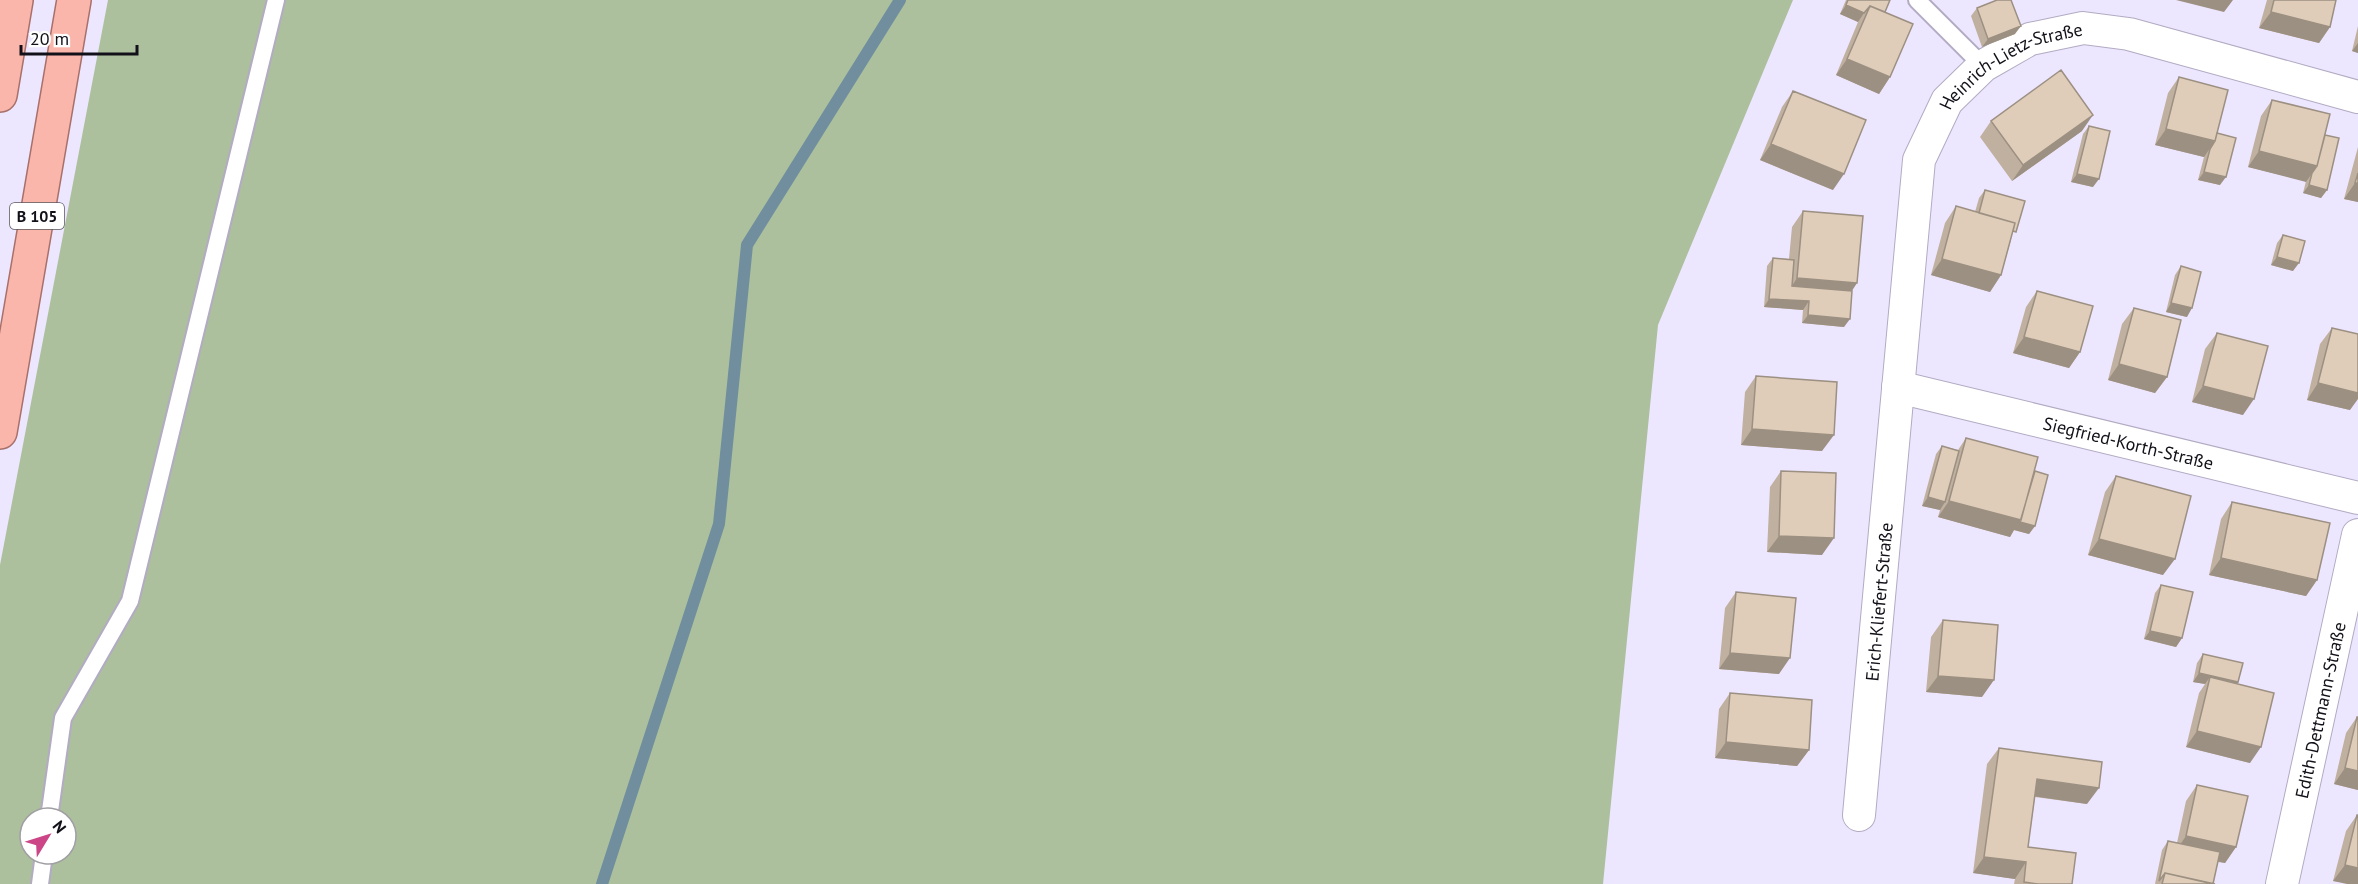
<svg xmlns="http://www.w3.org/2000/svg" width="2358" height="884" font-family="'PT Sans',sans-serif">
<rect width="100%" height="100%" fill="#ede6ff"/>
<path fill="#acc09d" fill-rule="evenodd" d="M108,0H1793L1658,325L1603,884H0V565ZM30,818H66V854H30Z"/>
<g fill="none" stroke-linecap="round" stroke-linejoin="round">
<path stroke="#708e9e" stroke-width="12" d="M602,884L719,524L747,245L900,0"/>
<defs>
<path id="service" d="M1917,0L1983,66
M49,818L63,718L130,601L276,0
M40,884L44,854"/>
<g id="minor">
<path id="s1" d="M1898,387L2358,498"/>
<path id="s2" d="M1859,815L1919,160L1947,101L1983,66L2030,39L2083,28L2129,34L2358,97"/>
<path id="s3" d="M2282,884L2358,535"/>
</g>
<path id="trunk" d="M0,95L16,0
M0,432L74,0"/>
</defs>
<use href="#service" stroke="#b2abc2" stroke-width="20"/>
<use href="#minor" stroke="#b2abc2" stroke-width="34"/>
<use href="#trunk" stroke="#a8706a" stroke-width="36"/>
<use href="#service" stroke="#fff" stroke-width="16"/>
<use href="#minor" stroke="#fff" stroke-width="32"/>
<use href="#trunk" stroke="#fab6ab" stroke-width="33"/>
</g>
<path fill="#c0b09f" d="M1846,0H1890L1885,12L1890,77L1879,94L1836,75L1858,22L1840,14Z
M2267,0H2336L2330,27L2319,43L2259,28Z
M1977,8L2015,34L1982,47L1971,16Z
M2358,26V53L2352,51Z
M2179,77L2217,133L2220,185L2198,180L2204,157L2155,145L2168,93Z
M1793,91L1833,190L1760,160L1782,107Z
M2272,100L2325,135L2327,190L2321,198L2303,193L2306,181L2248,167L2261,116Z
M1991,121L2082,131L2012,181L1980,137Z
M2089,126L2093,187L2071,182L2083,134Z
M2358,147V202L2344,199Z
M1985,190L2011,240L2001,275L1990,292L1931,275L1945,223L1956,206L1975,212L1979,198Z
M1803,211L1852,291L1844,327L1802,323L1803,310L1764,307L1767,266L1773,258L1789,259L1792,227Z
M2283,235L2293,271L2271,265L2277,243Z
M2181,266L2187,317L2166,312L2175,275Z
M2037,291L2080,352L2069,368L2013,353L2026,307Z
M2134,308L2167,377L2155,393L2108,380L2122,324Z
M2332,328L2350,410L2307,400L2320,344Z
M2217,333L2243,415L2192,402L2205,349Z
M1756,376L1822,451L1741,445L1745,392Z
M1966,438L2035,471V526L2029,534L2014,530L2010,537L1938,517L1940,510L1922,506L1936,454L1942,446L1958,450Z
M1781,471L1822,555L1767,552L1770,487Z
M2116,476L2163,575L2088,555L2105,492Z
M2232,502L2317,580L2306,596L2209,575L2221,519Z
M2161,585L2182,638L2176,647L2144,639L2155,593Z
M1736,592L1779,674L1719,669L1725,608Z
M1943,620L1982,697L1926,692L1931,637Z
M2203,654L2238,682L2237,684L2250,763L2186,747L2199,693L2205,684L2193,682L2197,663Z
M1730,693L1809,750L1797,766L1715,758L1719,709Z
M2357,717L2358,790L2334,784L2346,733Z
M1999,748L2087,804L2035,797L2028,847L2072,884H2014L2015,879L1973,873L1987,764Z
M2197,785L2236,847L2225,863L2218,862L2213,884H2215H2155L2162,850L2168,841L2177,843L2186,801Z
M2357,815L2358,884L2333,881L2346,831Z"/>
<path fill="#9c9082" d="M2176,0H2233L2224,12Z
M1846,5L1864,13L1858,22L1840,14Z
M2271,12L2330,27L2319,43L2259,28Z
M2021,26L2015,34L1982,47L1988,39Z
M2358,43V53L2352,51Z
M1847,59L1890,77L1879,94L1836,75Z
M2093,115L2082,131L2012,181L2023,165Z
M2166,129L2215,141L2204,157L2155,145Z
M1771,144L1844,174L1833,190L1760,160Z
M2259,151L2317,166L2306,182L2248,167Z
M2204,172L2226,177L2220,185L2198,180Z
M2077,174L2099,179L2093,187L2071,182Z
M2355,183H2358V202L2344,199Z
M2309,185L2327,190L2321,198L2303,193Z
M2277,257L2299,263L2293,271L2271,265Z
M1942,259L2001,275L1990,292L1931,275Z
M1797,278L1857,283L1846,300L1786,295Z
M1769,299L1809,301L1803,310L1764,307Z
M2171,303L2192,308L2187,317L2166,312Z
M1808,315L1850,319L1844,327L1802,323Z
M2024,337L2080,352L2069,368L2013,353Z
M2119,364L2167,377L2155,393L2108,380Z
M2318,383L2358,393V399L2350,410L2307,400Z
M2203,386L2254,399L2243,415L2192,402Z
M1752,429L1834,435L1822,451L1741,445Z
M1928,497L1945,502L1940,510L1922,506Z
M1949,501L2021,520L2035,526L2029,534L2014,530L2010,537L1938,517Z
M1779,536L1834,538L1822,555L1767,552Z
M2099,539L2175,559L2163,575L2088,555Z
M2221,558L2317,580L2306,596L2209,575Z
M2150,631L2182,638L2176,647L2144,639Z
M1730,653L1790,658L1779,674L1719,669Z
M2199,673L2238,682L2232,691L2210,677L2205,684L2193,682Z
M1938,676L1994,680L1982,697L1926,692Z
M2197,731L2261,747L2250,763L2186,747Z
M1726,742L1809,750L1797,766L1715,758Z
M2345,768L2358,771V790L2334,784Z
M2037,779L2099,788L2087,804L2026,795Z
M2186,836L2236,847L2225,863L2175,852Z
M1984,857L2026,862L2015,879L1973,873Z
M2345,865L2358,868V884H2347L2333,881Z"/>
<path fill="#dfcdb9" stroke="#9c9082" stroke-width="1.5" d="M1848,0H1890L1885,12L1870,6L1864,13L1846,5Z
M1997,0H2011L2021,26L1988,39L1977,8Z
M2274,0H2336L2330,27L2271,12Z
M1870,6L1913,24L1890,77L1847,59Z
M2061,70L2093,115L2023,165L1991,121Z
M2179,77L2228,90L2215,141L2166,129Z
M1793,91L1866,120L1844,174L1771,144Z
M2272,100L2330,114L2317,166L2259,151Z
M2089,126L2110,131L2099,179L2077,174Z
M2217,133L2236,138L2226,177L2204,172L2210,149L2215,141Z
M2325,135L2339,138L2327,190L2309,185L2312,173L2317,166Z
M2358,173V183H2355Z
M1985,190L2025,201L2016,232L2013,231L2015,223L1979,213Z
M1956,206L2015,223L2001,275L1942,259Z
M1803,211L1863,216L1857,283L1797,278Z
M2283,235L2305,241L2299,263L2277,257Z
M1773,258L1794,260L1792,286L1852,291L1850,319L1808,315L1809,301L1769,299Z
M2181,266L2201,272L2192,308L2171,303Z
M2037,291L2093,306L2080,352L2024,337Z
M2134,308L2181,320L2167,377L2119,364Z
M2332,328L2358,334V393L2318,383Z
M2217,333L2268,346L2254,399L2203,386Z
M1756,376L1837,382L1834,435L1752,429Z
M1966,438L2038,457L2021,520L1949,501Z
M1942,446L1959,451L1945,502L1928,497Z
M1781,471L1836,473L1834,538L1779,536Z
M2035,471L2048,475L2035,526L2020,522Z
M2116,476L2191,496L2175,559L2099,539Z
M2232,502L2330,523L2317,580L2221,558Z
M2161,585L2193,592L2182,638L2150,631Z
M1736,592L1796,598L1790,658L1730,653Z
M1943,620L1998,625L1994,680L1938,676Z
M2203,654L2243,663L2238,682L2199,673Z
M2210,677L2274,693L2261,747L2197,731Z
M1730,693L1812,700L1809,750L1726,742Z
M2357,717H2358V771L2345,768Z
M1999,748L2102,762L2099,788L2037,779L2028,847L2076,853L2072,884H2038L2024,882L2026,862L1984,857Z
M2197,785L2248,796L2236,847L2186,836Z
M2357,815H2358V868L2345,865Z
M2168,841L2220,852L2213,884L2165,873L2159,881Z
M2165,873L2215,884H2162Z"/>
<g text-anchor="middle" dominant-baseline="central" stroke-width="4.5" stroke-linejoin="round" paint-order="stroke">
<rect fill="#fff" stroke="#59585d" stroke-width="1.5" x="10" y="203" width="54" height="26" rx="4.5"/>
<g font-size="16" font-weight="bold" fill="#121018">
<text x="37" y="216">B 105</text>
</g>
<g font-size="18" fill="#121018" stroke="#fff">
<text stroke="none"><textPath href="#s2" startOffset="798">Heinrich-Lietz-Straße</textPath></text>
<text stroke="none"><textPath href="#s1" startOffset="237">Siegfried-Korth-Straße</textPath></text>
<text stroke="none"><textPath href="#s2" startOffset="214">Erich-Kliefert-Straße</textPath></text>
<text stroke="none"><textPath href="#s3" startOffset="178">Edith-Dettmann-Straße</textPath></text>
</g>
</g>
<g transform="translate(48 836) rotate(52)"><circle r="28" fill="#ffffff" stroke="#a09fa3" stroke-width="1.5"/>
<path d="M0-4.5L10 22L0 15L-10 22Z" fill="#cb4587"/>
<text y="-9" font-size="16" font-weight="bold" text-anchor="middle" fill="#121018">N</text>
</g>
<path d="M21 45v9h116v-9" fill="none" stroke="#121018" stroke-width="3"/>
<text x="30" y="45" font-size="18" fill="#121018" stroke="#ffffff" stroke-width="4.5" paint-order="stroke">20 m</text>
</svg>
